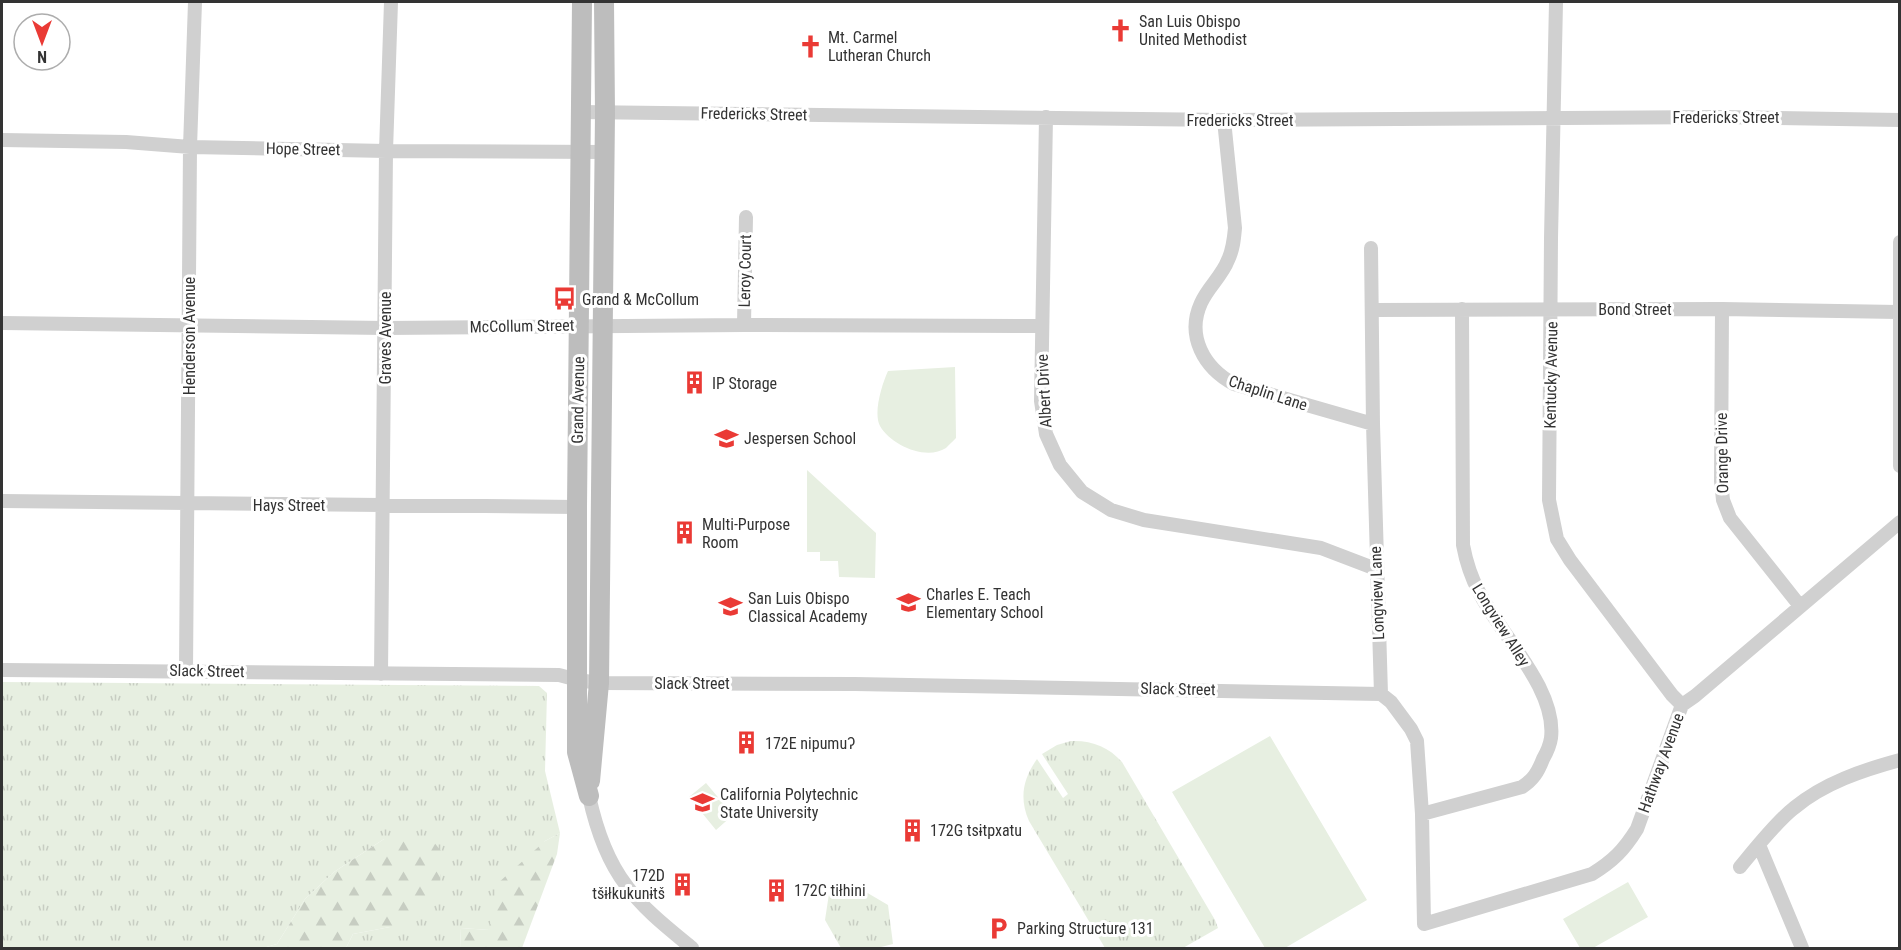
<svg xmlns="http://www.w3.org/2000/svg" width="1901" height="950" font-family="'Roboto Condensed',sans-serif">
<defs>
<pattern id="grass-tufts" width="24" height="20" patternUnits="userSpaceOnUse" patternTransform="scale(1.5)"><rect width="24" height="20" fill="#e7efe1"/><path d="M3 7l-1-3M5 7V3M7 7l1-3M15 17l-1-3M17 17v-4M19 17l1-3" fill="none" stroke="#c7cdc2"/></pattern>
<pattern id="forest-firs" width="22" height="20" patternUnits="userSpaceOnUse" patternTransform="scale(1.5)"><rect width="22" height="20" fill="#e7efe1"/><path d="M5 1l3.5 6h-7zM16 11l3.5 6h-7z" fill="#c7cdc2"/></pattern>
</defs>
<rect width="100%" height="100%" fill="#fff"/>
<path fill="url(#grass-tufts)" d="M2,682L539,686L547,693L545,771L560,833L545,841L489,930L461,928L460,948H346L353,934L390,927L384,839L334,872L305,899L277,944L263,948L189,947L187,948H2Z
M1071,741C1091,740 1109,747 1122,762L1215,920L1218,928L1183,948H1105L1029,821C1019,798 1023,779 1037,759L1063,798L1068,794L1042,754L1057,745Z
M854,885L888,905L893,944L877,948H841L825,920L830,887Z"/>
<path fill="url(#forest-firs)" d="M560,833L557,854L522,948H460L461,928L489,930L497,884L545,841Z
M384,839L433,841L441,851L440,884L426,914L390,927L353,934L346,948H263L277,944L305,899L334,872Z"/>
<path fill="#e7efe1" d="M955,367L956,438C953,441 949,445 946,448C926,461 891,445 880,426C873,413 882,384 888,371Z
M807,470L876,533L875,578L839,577L838,561H820V552H807Z
M1270,736L1367,900L1285,948H1265L1172,792Z
M706,783L733,815L716,830L689,797Z
M1628,882L1648,917L1593,948H1580L1563,919Z"/>
<g fill="none" stroke-linecap="round" stroke-linejoin="round">
<path stroke="#d0d0d0" stroke-width="14" d="M1556,2L1551,238L1549,500L1557,539L1570,560L1672,695L1682,705
M580,112L1224,120L1722,117L1900,120
M1046,117L1041,401L1046,434L1060,465L1082,492L1111,510L1144,520L1321,548L1376,569
M1224,120L1235,228C1234,239 1233,250 1228,260C1222,276 1208,287 1201,303C1186,336 1204,368 1234,384L1373,424
M2,140L126,142L190,147L386,151L604,152
M1900,242V466
M1371,248L1373,424L1381,694L1391,702L1411,729L1417,741L1422,814L1424,924L1592,874C1613,861 1624,850 1637,829L1682,705L1695,696L1900,522
M1722,309L1721,481L1723,500L1730,518L1800,606
M1373,310L1722,309L1898,312
M2,323L385,328L744,325L1042,326
M744,325L746,217
M2,501L577,507
M4,670L559,675L578,680L599,683L855,684L1381,694
M186,671L190,147L195,2
M381,674L386,151L391,2
M589,796C596,828 606,859 626,885C644,910 669,929 692,948
M1422,814L1522,787C1533,780 1538,772 1543,759C1547,752 1550,745 1551,738C1557,689 1500,634 1479,592C1471,577 1466,561 1463,545L1462,309
M1759,845L1802,948
M1740,867C1755,849 1776,822 1794,808C1824,783 1863,770 1900,760"/>
<path stroke="#bdbdbd" stroke-width="20" d="M582,2L577,507V752L589,796
M590,781L599,683L605,113L604,2"/>
</g>
<defs>
<symbol id="church-bare" viewBox="-9 -9 18 18"><path d="M-1.2-6h2.4v3.5h3.3v2.4h-3.3V6h-2.4V-.1h-3.3v-2.4h3.3Z" fill="#ea3a35" stroke="#fff" stroke-width="2.5" paint-order="stroke"/></symbol>
<symbol id="bus-bare" viewBox="-9 -9 18 18"><path d="M-5-6H5V4H4V6H2V4H-2V6H-4V4H-5ZM-3.5-4V0h7V-4ZM-3.5 1.2v1.5H-2V1.2ZM2 1.2v1.5H3.5V1.2Z" fill="#ea3a35" stroke="#fff" stroke-width="2.5" paint-order="stroke"/></symbol>
<symbol id="building-bare" viewBox="-9 -9 18 18"><path d="M-4-6H4V6H1V3H-1V6H-4ZM-2.5-4.3h1.7v1.8h-1.7ZM.8-4.3h1.7v1.8H.8ZM-2.5-1h1.7V.8h-1.7ZM.8-1h1.7V.8H.8Z" fill="#ea3a35" stroke="#fff" stroke-width="2.5" paint-order="stroke"/></symbol>
<symbol id="school-bare" viewBox="-9 -9 18 18"><path d="M0-5L7-2L0 1L-7-2ZM-4 1L0 2.5L4 1V4Q0 6-4 4Z" fill="#ea3a35" stroke="#fff" stroke-width="2.5" paint-order="stroke"/></symbol>
<symbol id="university-bare" viewBox="-9 -9 18 18"><path d="M0-5L7-2L0 1L-7-2ZM-4 1L0 2.5L4 1V4Q0 6-4 4Z" fill="#ea3a35" stroke="#fff" stroke-width="2.5" paint-order="stroke"/></symbol>
<symbol id="parking-bare" viewBox="-9 -9 18 18"><path d="M-3.5-5.5H1a3.5 3.5 0 0 1 0 7H-1V5.5H-3.5ZM-1-3.4V-.6H.8a1.4 1.4 0 0 0 0-2.8Z" fill="#ea3a35" stroke="#fff" stroke-width="2.5" paint-order="stroke"/></symbol>
</defs>
<g fill-rule="evenodd">
<use href="#church-bare" x="1104" y="14" width="33" height="33"/>
<use href="#church-bare" x="794" y="30" width="33" height="33"/>
<use href="#bus-bare" x="548" y="282" width="33" height="33"/>
<use href="#building-bare" x="678" y="366" width="33" height="33"/>
<use href="#school-bare" x="710" y="422" width="33" height="33"/>
<use href="#building-bare" x="668" y="516" width="33" height="33"/>
<use href="#school-bare" x="892" y="586" width="33" height="33"/>
<use href="#school-bare" x="714" y="590" width="33" height="33"/>
<use href="#building-bare" x="730" y="726" width="33" height="33"/>
<use href="#university-bare" x="686" y="786" width="33" height="33"/>
<use href="#building-bare" x="896" y="814" width="33" height="33"/>
<use href="#building-bare" x="666" y="868" width="33" height="33"/>
<use href="#building-bare" x="760" y="874" width="33" height="33"/>
<use href="#parking-bare" x="982" y="912" width="33" height="33"/>
</g>
<g text-anchor="middle" dominant-baseline="central" stroke-width="6" stroke-linejoin="round" paint-order="stroke">
<g font-size="16" fill="#333" stroke="#fff" text-anchor="start">
<text x="1139" y="21">San Luis Obispo<tspan x="1139" dy="18">United Methodist</tspan></text>
<text x="828" y="37">Mt. Carmel<tspan x="828" dy="18">Lutheran Church</tspan></text>
<text x="582" y="299">Grand &amp; McCollum</text>
<text x="712" y="383">IP Storage</text>
<text x="744" y="438">Jespersen School</text>
<text x="702" y="524">Multi-Purpose<tspan x="702" dy="18">Room</tspan></text>
<text x="926" y="594">Charles E. Teach<tspan x="926" dy="18">Elementary School</tspan></text>
<text x="748" y="598">San Luis Obispo<tspan x="748" dy="18">Classical Academy</tspan></text>
<text x="765" y="743">172E nipumuʔ</text>
<text x="720" y="794">California Polytechnic<tspan x="720" dy="18">State University</tspan></text>
<text x="930" y="830">172G tsɨtpxatu</text>
<text x="665" y="875" text-anchor="end">172D<tspan x="665" dy="18">tšɨłkukunɨtš</tspan></text>
<text x="794" y="890">172C tiłhini</text>
<text x="1017" y="928">Parking Structure 131</text>
</g>
<g font-size="16" fill="#333" stroke="#fff">
<text transform="translate(754 114) rotate(1)">Fredericks Street</text>
<text x="1726" y="117">Fredericks Street</text>
<text x="1240" y="120">Fredericks Street</text>
<text transform="translate(303 149) rotate(1)">Hope Street</text>
<text transform="translate(745 271) rotate(-89)">Leroy Court</text>
<text x="1635" y="309">Bond Street</text>
<text transform="translate(522 326) rotate(-1)">McCollum Street</text>
<text transform="translate(189 336) rotate(-90)">Henderson Avenue</text>
<text transform="translate(385 338) rotate(-90)">Graves Avenue</text>
<text transform="translate(1551 375) rotate(-89)">Kentucky Avenue</text>
<text transform="translate(1044 391) rotate(-93)">Albert Drive</text>
<text transform="translate(1268 393) rotate(18)">Chaplin Lane</text>
<text transform="translate(578 400) rotate(-89)">Grand Avenue</text>
<text transform="translate(1722 453) rotate(-91)">Orange Drive</text>
<text x="289" y="505">Hays Street</text>
<text transform="translate(1377 593) rotate(-92)">Longview Lane</text>
<text transform="translate(1501 625) rotate(58)">Longview Alley</text>
<text transform="translate(207 671) rotate(1)">Slack Street</text>
<text x="692" y="683">Slack Street</text>
<text transform="translate(1178 689) rotate(1)">Slack Street</text>
<text transform="translate(1661 763) rotate(-70)">Hathway Avenue</text>
</g>
</g>
<rect width="1901" height="950" fill="none" stroke="#333333" stroke-width="6"/>
<g transform="translate(42 42) rotate(180)"><circle r="28" fill="#ffffff" stroke="#adadad" stroke-width="1.5"/>
<path d="M0-4.5L10 22L0 15L-10 22Z" fill="#ea3a35"/>
<text y="-9" font-size="16" font-weight="bold" text-anchor="middle" fill="#333333">N</text>
</g>
</svg>
